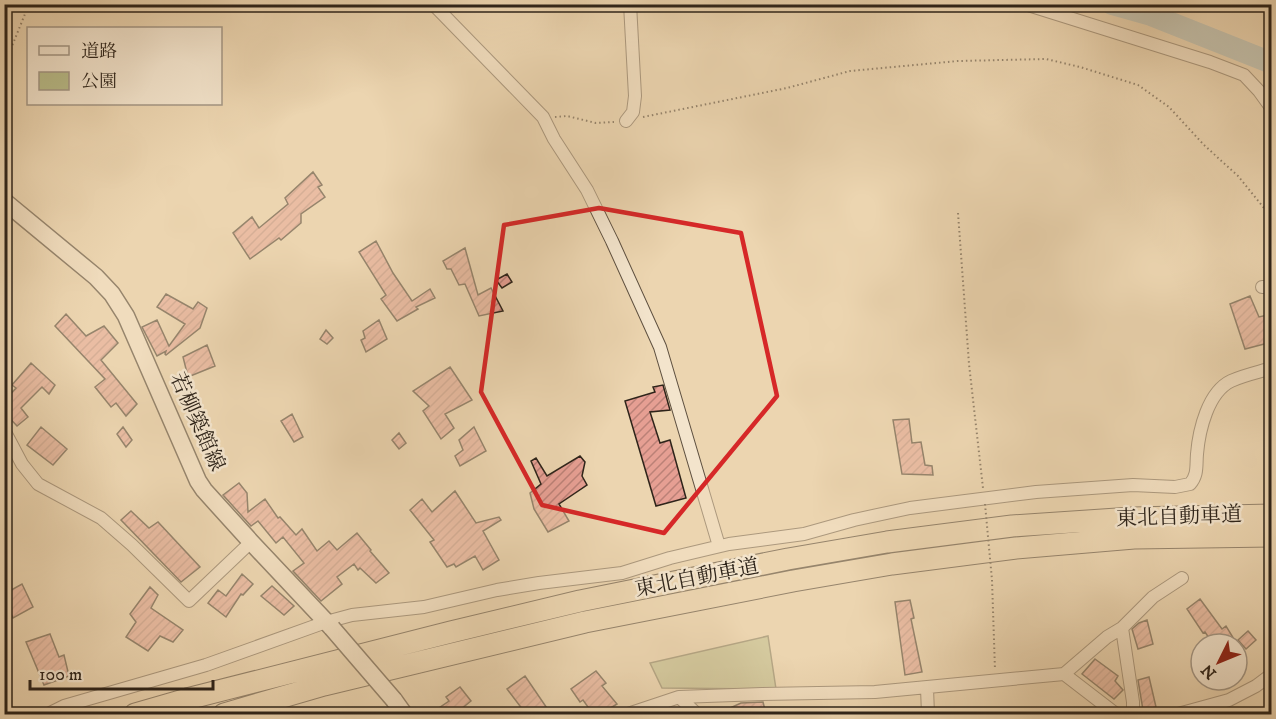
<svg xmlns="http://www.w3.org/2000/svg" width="1276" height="719" font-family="'IM FELL DW Pica','Noto Serif JP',serif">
<defs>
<pattern id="building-hatch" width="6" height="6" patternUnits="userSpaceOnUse" patternTransform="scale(1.5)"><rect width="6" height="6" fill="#e69f93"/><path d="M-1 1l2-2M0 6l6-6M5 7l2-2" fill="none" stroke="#bb8177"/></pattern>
</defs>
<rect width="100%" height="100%" fill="#ecd5b0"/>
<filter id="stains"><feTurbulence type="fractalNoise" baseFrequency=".00333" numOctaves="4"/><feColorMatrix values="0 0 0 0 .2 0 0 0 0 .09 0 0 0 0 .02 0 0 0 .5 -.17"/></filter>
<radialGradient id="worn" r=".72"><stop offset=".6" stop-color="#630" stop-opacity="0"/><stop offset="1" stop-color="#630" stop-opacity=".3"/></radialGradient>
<path fill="#b9bd8a" stroke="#747052" stroke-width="1.5" d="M768,636L776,689L662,688L650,663Z"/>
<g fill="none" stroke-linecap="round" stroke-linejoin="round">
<path stroke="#9db6b6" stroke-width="22" d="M1112,4L1151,15L1272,63"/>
</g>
<path fill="url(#building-hatch)" stroke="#2e241a" stroke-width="1.5" d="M313,172L322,185L318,187L325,197L301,214V223L281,240L279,238L250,259L233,233L252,217L259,228L288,204L285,198Z
M376,241L393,273L412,301L430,289L435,298L416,307L418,309L397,321L381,299L386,295L359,252Z
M465,248L478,295L491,288L503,311L479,316L465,284L459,285L451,269H447L443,261Z
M507,274L512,282L502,288L496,280Z
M166,294L193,309L198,302L207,308L200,328L166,355L165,354L166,351L157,356L142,327L157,320L169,346L185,324L157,307Z
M1250,296L1259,317L1272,314V342L1245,349L1230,304Z
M66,314L86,336L104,326L118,343L101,360L137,404L126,416L116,403L111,407L95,387L105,379L55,326Z
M379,320L387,339L366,352L361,340L365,338L363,331Z
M326,330L333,338L327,344L320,339Z
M207,345L215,366L188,377L183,357Z
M31,363L55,385L49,394L42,387L21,408L28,417L17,426L4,412V401L16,388L12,385Z
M450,367L472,400L445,414L454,428L441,439L423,411L429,406L413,391Z
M663,385L670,410L650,412L660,443L670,440L686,498L656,506L625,401L655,392L653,387Z
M292,414L303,437L294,442L281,421Z
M909,419L912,443L921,442L925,465L932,466L933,475L902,474L893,420Z
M41,427L67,449L53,465L27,445Z
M123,427L132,440L126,447L117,434Z
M474,427L486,451L460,466L455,456L463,450L459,440Z
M399,433L406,443L399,449L392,440Z
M580,456L585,462L582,476L587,485L559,504L569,521L548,532L534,509L530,493L541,484L531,461L536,458L547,476Z
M239,483L247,493L248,512L265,499L278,518L280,517L296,535L302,529L317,551L329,541L337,550L357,533L371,550L370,551L389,573L376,583L360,568L358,570L354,564L337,577L342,584L321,601L293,571L304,563L283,537L276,543L258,521L251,526L223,495Z
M455,491L476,523L499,517L501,520L483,531L499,560L483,570L475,556L456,567L454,564L447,567L430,542L434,540L410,510L422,499L432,512Z
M131,511L149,528L158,522L200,567L181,582L121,520Z
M242,574L253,584L243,595L241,594L226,617L208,603L218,590L226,596Z
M22,584L33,607L13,618L4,598V594Z
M272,586L294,606L284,615L261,596Z
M150,587L158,595L151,608L183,630L173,642L160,636L148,651L126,637L136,622L130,614Z
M1200,599L1222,629L1226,626L1237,644H1213L1205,632L1203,633L1187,609Z
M910,600L914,618L911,619L922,672L905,675L895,602Z
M1147,620L1153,644L1138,649L1132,629L1139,623Z
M1248,631L1256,640L1246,649L1238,640Z
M50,634L59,657L64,655L69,676L44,685L26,642Z
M1095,659L1118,676L1115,681L1123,690L1114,699L1082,674Z
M596,671L606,683L602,686L617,704L601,714H593L583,700L580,702L571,689Z
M525,676L551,714H526L507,689Z
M1149,677L1156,707L1143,710L1138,680Z
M460,687L471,701L455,714H430L449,701L446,697Z
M763,702L766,714H717L741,703Z"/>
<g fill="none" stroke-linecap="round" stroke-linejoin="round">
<defs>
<path id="minor" d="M433,4L543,117L554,139L587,190L612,241L660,347L719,546
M1025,4L1210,62L1244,75L1259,91L1272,109
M626,121L633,112L635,96L630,4
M1262,287H1272
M4,430L22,464L38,484L101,518L132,545L189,601L251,542
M1122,628L1133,702V714
M1064,674L1107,637L1122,628L1153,597L1182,578
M927,688L928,714
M679,697L697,714
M48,714L64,706L206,665L326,622L352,615L424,607L497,590L539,583L622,573L670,558L729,544L804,534L854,520L910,508L1036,492L1133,485L1175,487L1190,484C1198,475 1196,466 1197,454C1199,430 1208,392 1231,381C1244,375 1259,372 1272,368
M628,714L679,697L762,694L875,692L1064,674L1116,714
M1178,714L1229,700L1256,686L1272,674"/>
<path id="secondary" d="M4,201L96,277L112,294L126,316L198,481L204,490L251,542L332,628
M394,700L404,714"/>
<path id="motorway" d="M135,714L187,699L451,632L580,601L788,559L887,542L1012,526L1132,518L1272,515
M224,714L324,685L585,622L793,581L892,564L1016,548L1134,538L1272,536"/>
</defs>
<use href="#minor" stroke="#5e5040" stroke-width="14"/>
<use href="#secondary" stroke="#2e241a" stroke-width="19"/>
<use href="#motorway" stroke="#2e241a" stroke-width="23"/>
<path stroke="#2e241a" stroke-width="2" stroke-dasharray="1.5 3" stroke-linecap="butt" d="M4,66L29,4
M555,117L567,116L596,123L614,122
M643,117L787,88L850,71L958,61L1046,59L1080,67L1138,85L1169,107L1204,145L1238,176L1272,218
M958,213L969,364L983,488
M992,580L995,670"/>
<use href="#minor" stroke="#f3e4cc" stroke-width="12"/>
<use href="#secondary" stroke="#f3e4cc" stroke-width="16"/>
<use href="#motorway" stroke="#ecd5b0" stroke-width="21"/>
<defs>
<path id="secondary-bridge" d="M332,628L394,700"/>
</defs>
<use href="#secondary-bridge" stroke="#2e241a" stroke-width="19" stroke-linecap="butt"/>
<path stroke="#2e241a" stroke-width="2" stroke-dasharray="1.5 3" stroke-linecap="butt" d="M985,504L992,580"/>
<use href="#secondary-bridge" stroke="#f3e4cc" stroke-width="16"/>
</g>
<path d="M0 0H1276V719H0ZM599,208L741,233L777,396L664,533L542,505L481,392L504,225Z" fill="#ecd5b0" fill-opacity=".55" fill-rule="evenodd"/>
<path fill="none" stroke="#d62828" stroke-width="4.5" stroke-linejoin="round" d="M599,208L741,233L777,396L664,533L542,505L481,392L504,225Z"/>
<g text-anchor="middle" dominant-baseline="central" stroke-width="5" stroke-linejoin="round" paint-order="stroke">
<g font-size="21" fill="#2e241a" stroke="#f3e4cc">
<text transform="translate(197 422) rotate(66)">若柳築館線</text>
<text transform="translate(1179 517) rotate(-2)">東北自動車道</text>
<text transform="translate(697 578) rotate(-11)">東北自動車道</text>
</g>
</g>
<rect width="1276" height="719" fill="none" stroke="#ecd5b0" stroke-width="24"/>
<rect x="6" y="6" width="1264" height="707" fill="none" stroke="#2e241a" stroke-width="3"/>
<rect x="12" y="12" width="1252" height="695" fill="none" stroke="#2e241a" stroke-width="1.5"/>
<rect x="27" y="27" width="195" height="78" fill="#f3e4cc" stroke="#a49785" stroke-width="1.5"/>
<rect x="39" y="46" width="30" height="9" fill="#f3e4cc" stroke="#a49785" stroke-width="1.5"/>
<text x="81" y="57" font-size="18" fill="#2e241a">道路</text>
<rect x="39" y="72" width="30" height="18" fill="#b9bd8a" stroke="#a49785" stroke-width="1.5"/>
<text x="81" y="87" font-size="18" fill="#2e241a">公園</text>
<g transform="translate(1219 662) rotate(227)"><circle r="28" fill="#f3e4cc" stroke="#a49785" stroke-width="1.5"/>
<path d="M0-4.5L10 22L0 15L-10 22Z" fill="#8f2418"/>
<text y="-9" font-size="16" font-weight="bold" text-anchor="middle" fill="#2e241a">N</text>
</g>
<path d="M30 680v9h183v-9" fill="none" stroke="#2e241a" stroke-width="3"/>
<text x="39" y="680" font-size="18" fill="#2e241a" stroke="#f3e4cc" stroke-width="4.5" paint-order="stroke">100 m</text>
<rect width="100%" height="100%" filter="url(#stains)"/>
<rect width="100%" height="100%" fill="url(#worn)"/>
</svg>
